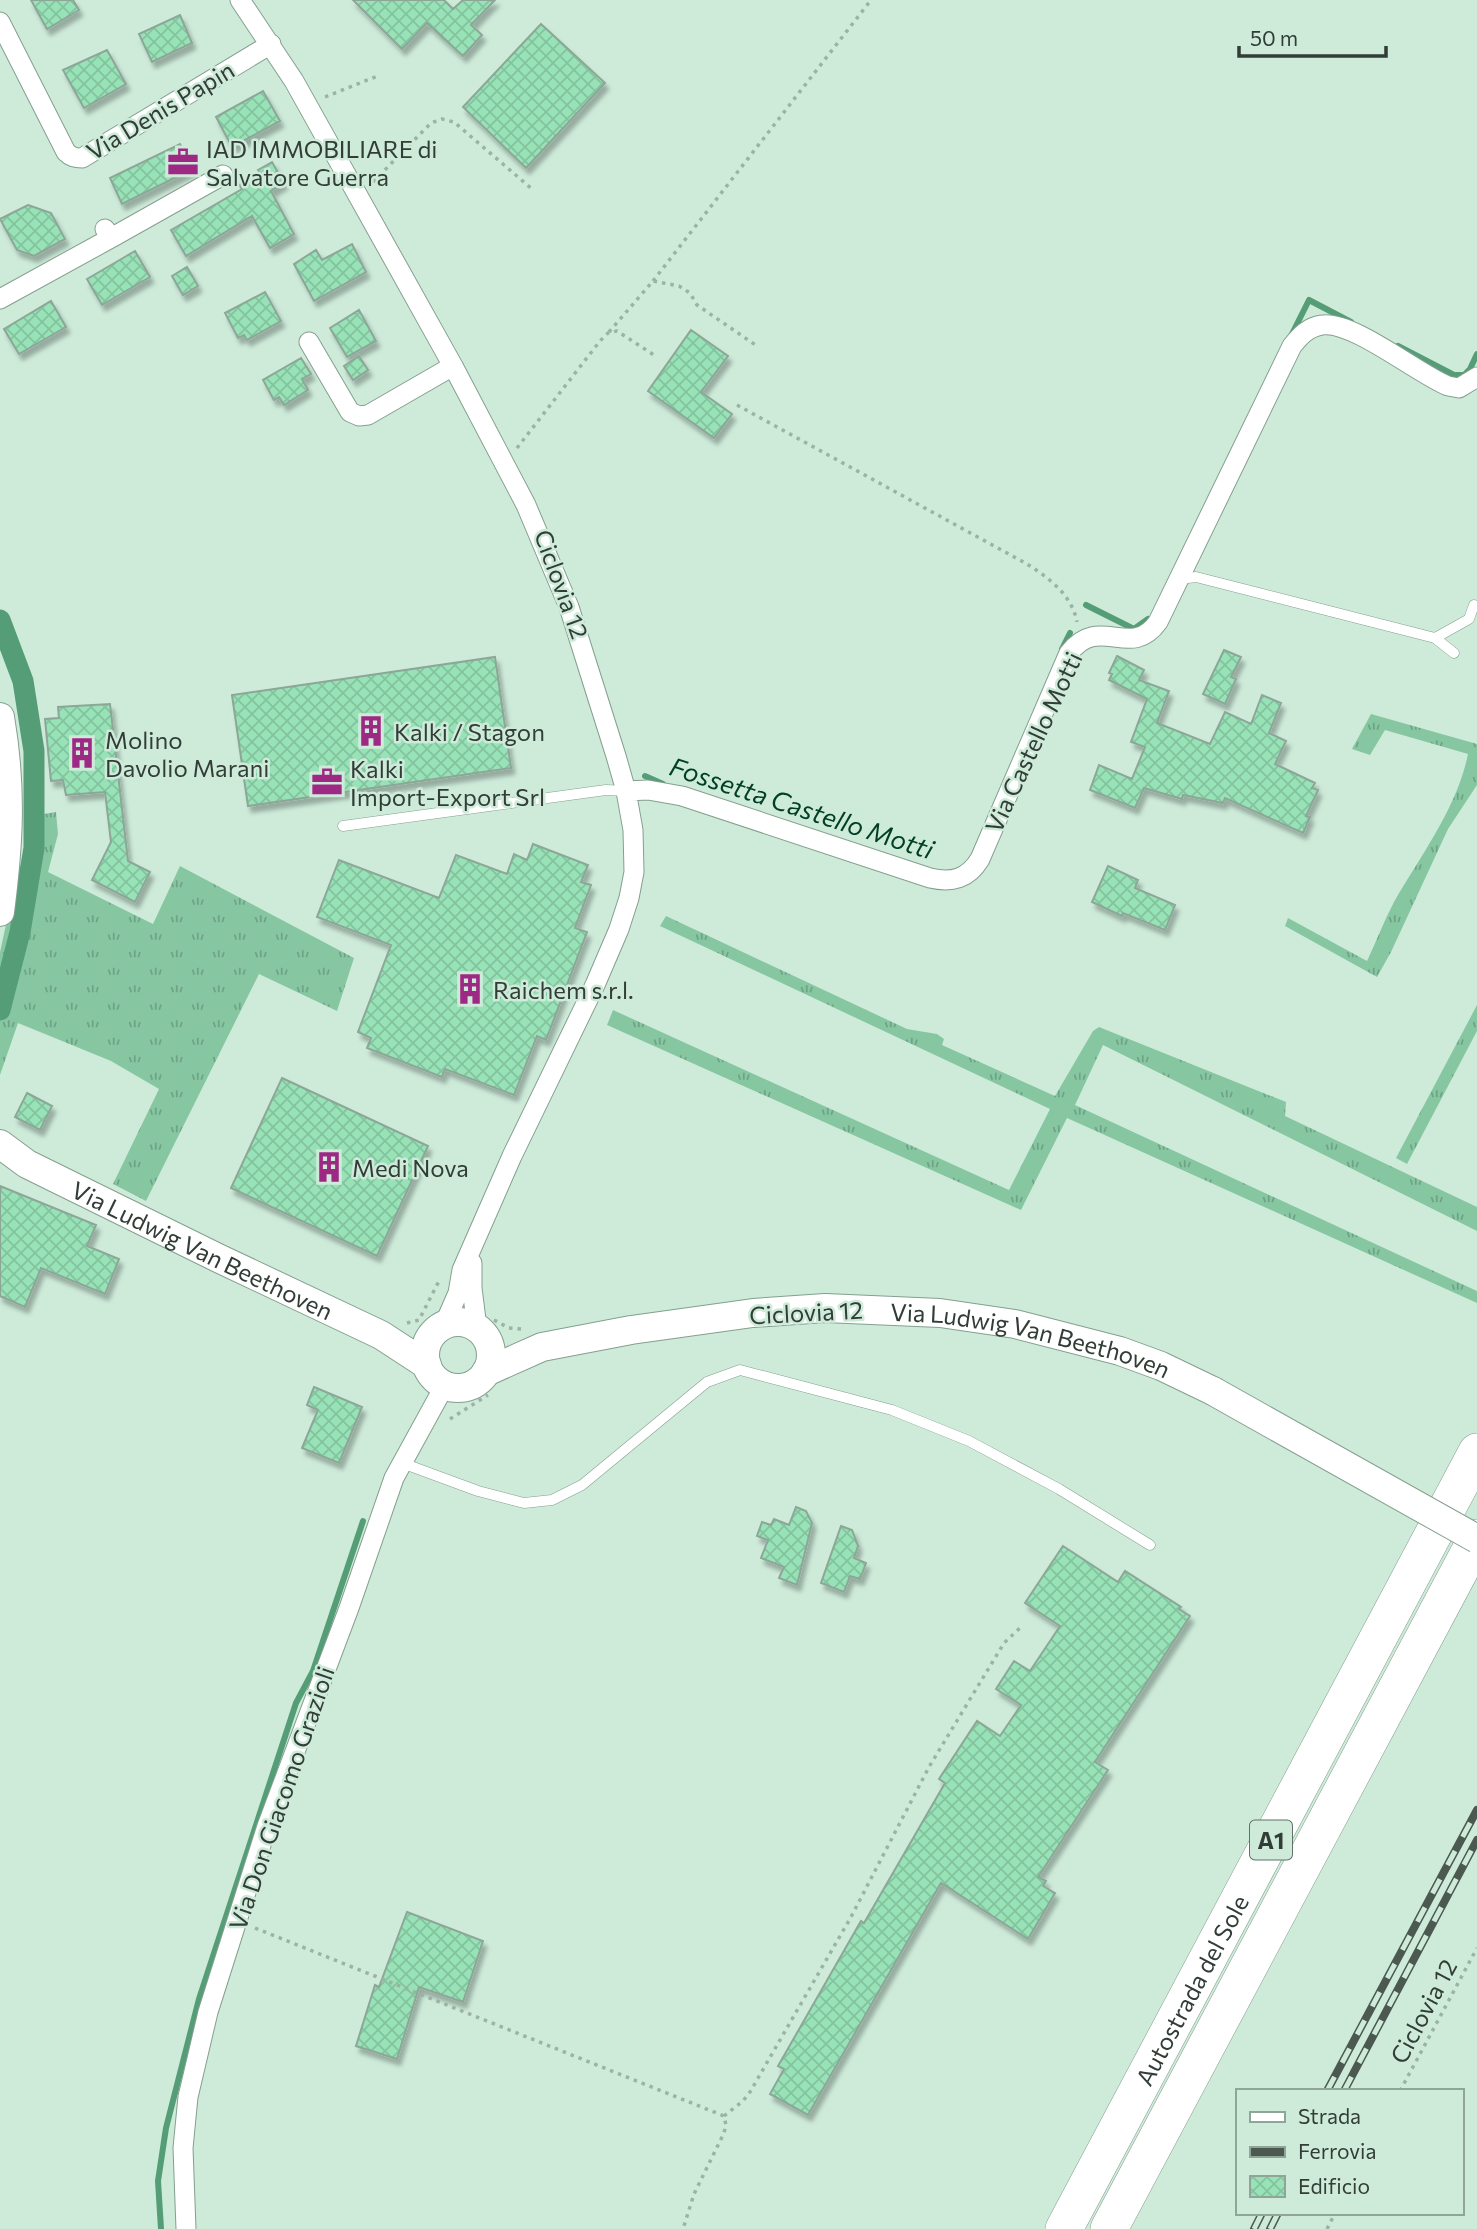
<svg xmlns="http://www.w3.org/2000/svg" width="1477" height="2229" font-family="Commissioner,sans-serif">
<defs>
<pattern id="grass-tufts" width="24" height="20" patternUnits="userSpaceOnUse" patternTransform="scale(1.75)"><rect width="24" height="20" fill="#86c7a2"/><path d="M3 7l-1-3M5 7V3M7 7l1-3M15 17l-1-3M17 17v-4M19 17l1-3" fill="none" stroke="#6ea385"/></pattern>
<pattern id="building-cross-hatch" width="8" height="8" patternUnits="userSpaceOnUse" patternTransform="scale(1.75)"><rect width="8" height="8" fill="#97e2b7"/><path d="M0 0l8 8M0 8l8-8" fill="none" stroke="#83c39e"/></pattern>
<filter id="shadow"><feDropShadow dx="3.5" dy="6" stdDeviation="2" flood-color="#0004"/></filter>
</defs>
<rect width="100%" height="100%" fill="#ceebda"/>
<path fill="url(#grass-tufts)" d="M1371,714L1477,744V785L1448,829L1391,952L1377,977L1285,926L1288,918L1367,961C1376,942 1384,921 1394,902C1421,855 1457,808 1468,754L1385,730L1370,755L1352,749Z
M56,812L58,834L48,872L153,924L180,866L354,958L337,1011L259,974L146,1201L113,1184L159,1089L111,1061L18,1023L0,1075V952L16,879L38,815Z
M666,916L907,1029L937,1034L944,1039L942,1045L1055,1096L1093,1031L1099,1027L1286,1102L1285,1116L1477,1207V1231L1103,1045L1075,1105L1477,1291V1303L1067,1118L1021,1210L607,1025L613,1010L1009,1190L1050,1109L660,926Z
M1477,1005V1031L1407,1164L1396,1158Z"/>
<g fill="none" stroke-linecap="round" stroke-linejoin="round">
<path stroke="#549d76" stroke-width="6" d="M1291,336L1309,300L1351,322
M1398,346L1454,375H1464L1470,369L1477,354
M1086,605L1134,629L1148,619
M1062,649L1070,633
M645,776L663,784
M161,2229L158,2181L166,2128L199,1999L296,1703L313,1671L363,1521"/>
<path stroke="#549d76" stroke-width="21" d="M0,620L23,681L34,751V848L20,932L0,1010"/>
</g>
<path fill="url(#building-cross-hatch)" stroke="#8ca797" stroke-width="2" filter="url(#shadow)" d="M31,0H73L79,10L47,29Z
M353,0H444L453,9L463,0H495L471,25L482,35L463,56L427,23L402,49Z
M180,15L192,43L152,62L139,34Z
M541,24L605,83L526,168L463,107Z
M107,50L126,84L84,108L63,70Z
M263,91L280,121L232,147L216,117Z
M180,144L193,169L122,204L110,178Z
M272,162L284,183L271,191L294,234L270,248L252,216L186,256L171,230L242,189L239,185L260,173L258,170Z
M28,205L51,213L65,239L34,256L17,250L0,219Z
M352,244L366,272L314,301L294,264L316,250L322,260Z
M135,251L150,277L102,305L87,279Z
M187,267L198,286L183,295L172,276Z
M265,292L281,321L247,340L244,335L238,338L225,313Z
M51,301L66,327L19,354L4,329Z
M359,310L376,341L347,357L330,328Z
M691,330L728,356L701,392L732,414L714,438L648,391Z
M359,356L368,370L353,380L344,366Z
M301,358L311,374L302,379L308,390L284,405L279,397L274,400L263,380Z
M1224,650L1241,657L1231,677L1236,679L1225,704L1203,694Z
M1117,656L1144,670L1139,680L1169,691L1157,723L1210,744L1225,712L1251,724L1262,695L1281,703L1269,733L1286,741L1275,764L1315,783L1312,788L1318,790L1306,816L1310,817L1303,833L1225,798L1223,803L1183,795L1182,799L1144,788L1135,808L1090,790L1099,765L1132,779L1145,747L1131,742L1147,699L1109,680L1112,674L1109,673Z
M495,657L511,768L248,806L232,695Z
M110,704L128,861L150,872L135,902L92,880L111,842L105,792L66,795L63,780L51,781L45,719L59,718L58,707Z
M533,844L588,865L581,882L591,885L575,928L587,932L546,1040L537,1036L514,1095L445,1069L442,1077L367,1048L371,1038L358,1032L391,945L317,917L339,860L439,898L456,855L507,874L514,854L527,860Z
M1108,866L1138,880L1135,888L1175,905L1165,930L1123,913L1122,916L1092,902Z
M282,1078L428,1146L377,1256L231,1188Z
M27,1093L52,1106L40,1130L15,1117Z
M0,1186L96,1225L87,1246L119,1259L105,1294L41,1268L25,1307L0,1296Z
M314,1387L362,1407L339,1463L302,1448L318,1410L307,1405Z
M796,1507L806,1511L812,1523L797,1585L779,1578L784,1567L761,1558L768,1540L757,1536L762,1522L771,1525L774,1519L789,1525Z
M841,1526L852,1530L858,1546L854,1558L866,1563L860,1579L850,1576L844,1592L821,1583Z
M1063,1546L1118,1582L1125,1571L1181,1607L1179,1609L1190,1616L1095,1762L1108,1770L1038,1877L1046,1881L1043,1886L1055,1893L1028,1939L941,1883L808,2115L770,2094L784,2069L778,2066L861,1921L864,1923L945,1783L939,1779L977,1721L1000,1736L1021,1705L996,1689L1014,1661L1030,1671L1060,1626L1025,1603Z
M407,1912L483,1941L463,2002L419,1987L397,2059L356,2046L375,1985L379,1987Z"/>
<g fill="none" stroke-linecap="round" stroke-linejoin="round">
<defs>
<path id="lane" d="M1179,579L1196,577L1435,638L1454,653
M1435,638L1469,619L1474,605
M343,826L606,790L626,791
M402,1463L478,1491L524,1503L552,1500L582,1485L707,1382L740,1370L892,1410L969,1441L1059,1489L1150,1545"/>
<path id="street" d="M240,0L294,81L453,366L526,505L569,607L616,756L626,791L633,830L634,872L629,898L619,929L595,985L512,1156L462,1270L458,1293L444,1325
M0,22L66,152C71,157 75,158 82,158L271,44
M111,238L223,175
M0,299L111,238L105,229
M309,342L350,412L359,416L368,415L453,366
M626,791L648,790L682,796L930,878C952,883 968,879 980,859L1069,653C1100,613 1130,661 1158,622L1292,346C1300,336 1308,327 1322,325C1352,320 1418,374 1448,386L1459,388L1477,377
M472,1263V1288L477,1328
M186,2229L183,2148L188,2097L208,2012L267,1826L349,1608L394,1478L445,1385"/>
<g id="secondary">
<path d="M0,717C12,787 9,842 0,912"/>
<path id="s1" d="M0,1144L27,1164L218,1258L381,1335L427,1365"/>
<circle cx="458" cy="1355" r="33"/>
<path id="s2" d="M486,1372L542,1347L631,1330L753,1313L825,1308L940,1313L1015,1324L1120,1351L1161,1366L1213,1391"/>
</g>
<g id="highway">
<path id="s3" d="M1064,2229L1477,1452"/>
<path d="M1109,2229L1477,1538"/>
</g>
</defs>
<use href="#lane" stroke="#849f8f" stroke-width="11"/>
<use href="#street" stroke="#849f8f" stroke-width="21"/>
<use href="#secondary" stroke="#849f8f" stroke-width="30"/>
<use href="#highway" stroke="#849f8f" stroke-width="38"/>
<path stroke="#9bb2a5" stroke-width="3.5" stroke-dasharray="3.5 5" stroke-linecap="butt" d="M325,97L380,75
M373,182L431,123L442,119L454,122L532,189
M653,281L871,0
M609,332L653,281L679,286L690,293L697,305L757,346
M737,405L1027,564C1049,578 1072,595 1077,622
M517,448L600,341L608,333L617,331L654,355
M494,1320L509,1328L522,1329
M407,1323L419,1320L440,1279
M450,1419L488,1395
M255,1928L724,2116L726,2125L724,2133L694,2194L683,2229
M1400,2091L1477,1948
M724,2116L743,2101L750,2092L851,1917L929,1767L1004,1643L1021,1627
M1327,2229L1335,2213"/>
<use href="#lane" stroke="#fff" stroke-width="10"/>
<use href="#street" stroke="#fff" stroke-width="19"/>
<use href="#secondary" stroke="#fff" stroke-width="28"/>
<use href="#highway" stroke="#fff" stroke-width="37"/>
<defs>
<path id="rail" d="M1327,2091L1477,1810
M1344,2091L1477,1840
M1254,2229L1262,2213
M1270,2229L1278,2213"/>
</defs>
<use href="#rail" stroke="#4b5951" stroke-width="8"/>
<use href="#rail" stroke="#ceebda" stroke-width="5" stroke-dasharray="16" stroke-linecap="butt"/>
<defs>
<path id="secondary-bridge" d="M1213,1391L1477,1539"/>
</defs>
<use href="#secondary-bridge" stroke="#849f8f" stroke-width="30" stroke-linecap="butt"/>
<use href="#secondary-bridge" stroke="#fff" stroke-width="28"/>
</g>
<defs>
<symbol id="office-bare" viewBox="-9 -9 18 18"><path d="M-6-3h4V-5.5h4V-3h4V5H-6ZM-1-4.5V-3h2v-1.5ZM-6 0V1H6V0Z" fill="#9e2984" stroke="#ceebda" stroke-width="2.5" paint-order="stroke"/></symbol>
<symbol id="building-bare" viewBox="-9 -9 18 18"><path d="M-4-6H4V6H1V3H-1V6H-4ZM-2.5-4.3h1.7v1.8h-1.7ZM.8-4.3h1.7v1.8H.8ZM-2.5-1h1.7V.8h-1.7ZM.8-1h1.7V.8H.8Z" fill="#9e2984" stroke="#ceebda" stroke-width="2.5" paint-order="stroke"/></symbol>
</defs>
<g fill-rule="evenodd">
<use href="#office-bare" x="161" y="140" width="44" height="44"/>
<use href="#building-bare" x="349" y="709" width="44" height="44"/>
<use href="#building-bare" x="60" y="731" width="44" height="44"/>
<use href="#office-bare" x="305" y="760" width="44" height="44"/>
<use href="#building-bare" x="448" y="967" width="44" height="44"/>
<use href="#building-bare" x="307" y="1145" width="44" height="44"/>
</g>
<g text-anchor="middle" dominant-baseline="central" stroke-width="5" stroke-linejoin="round" paint-order="stroke">
<rect fill="#ceebda" stroke="#607167" stroke-width="2" x="1250" y="1820.5" width="42" height="39" rx="5"/>
<g font-size="23" font-weight="bold" fill="#313d36">
<text x="1271" y="1840">A1</text>
</g>
<g font-size="24" fill="#313d36" stroke="#ceebda">
<text transform="translate(160 110) rotate(-31)">Via Denis Papin</text>
<text transform="translate(562 584) rotate(70)">Ciclovia 12</text>
<text transform="translate(1033 742) rotate(-65)">Via Castello Motti</text>
<text stroke="none"><textPath href="#s1" startOffset="229">Via Ludwig Van Beethoven</textPath></text>
<text transform="translate(806 1312) rotate(-3)">Ciclovia 12</text>
<text stroke="none"><textPath href="#s2" startOffset="556">Via Ludwig Van Beethoven</textPath></text>
<text transform="translate(281 1798) rotate(-71)">Via Don Giacomo Grazioli</text>
<text stroke="none"><textPath href="#s3" startOffset="271">Autostrada del Sole</textPath></text>
<text transform="translate(1423 2011) rotate(-62)">Ciclovia 12</text>
</g>
<g font-size="24" fill="#313d36" stroke="#ceebda" text-anchor="start">
<text x="206" y="148">IAD IMMOBILIARE di<tspan x="206" dy="28">Salvatore Guerra</tspan></text>
<text x="394" y="731">Kalki / Stagon</text>
<text x="105" y="739">Molino<tspan x="105" dy="28">Davolio Marani</tspan></text>
<text x="350" y="768">Kalki<tspan x="350" dy="28">Import-Export Srl</tspan></text>
<text x="493" y="989">Raichem s.r.l.</text>
<text x="352" y="1167">Medi Nova</text>
</g>
<g font-size="26" font-style="italic" fill="#003f25" stroke="#ceebda">
<text transform="translate(802 807) rotate(18)">Fossetta Castello Motti</text>
</g>
</g>
<rect x="1236" y="2089" width="228" height="126" fill="#ceebda" stroke="#8fa598" stroke-width="2"/>
<rect x="1250" y="2112" width="35" height="10" fill="#ffffff" stroke="#8fa598" stroke-width="2"/>
<text x="1298" y="2124" font-size="21" fill="#313d36">Strada</text>
<rect x="1250" y="2147" width="35" height="10" fill="#4b5951" stroke="#8fa598" stroke-width="2"/>
<text x="1298" y="2159" font-size="21" fill="#313d36">Ferrovia</text>
<rect x="1250" y="2176" width="35" height="21" fill="url(#building-cross-hatch)" stroke="#8fa598" stroke-width="2"/>
<text x="1298" y="2194" font-size="21" fill="#313d36">Edificio</text>
<path d="M1239 46v10h147v-10" fill="none" stroke="#313d36" stroke-width="3.5"/>
<text x="1250" y="46" font-size="21" fill="#313d36" stroke="#ceebda" stroke-width="5" paint-order="stroke">50 m</text>
</svg>
